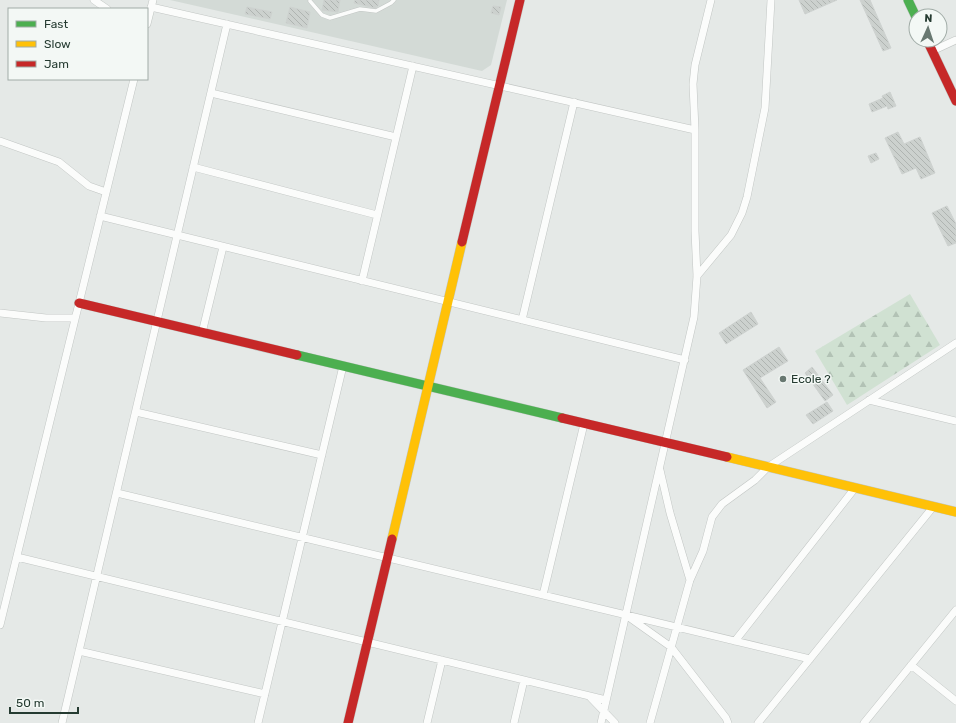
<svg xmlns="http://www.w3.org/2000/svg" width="956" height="723" font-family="Rubik,sans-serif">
<defs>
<pattern id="forest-firs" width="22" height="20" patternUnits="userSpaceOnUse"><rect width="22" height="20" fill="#d0e1d2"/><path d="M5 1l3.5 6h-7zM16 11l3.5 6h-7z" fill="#b2c2b5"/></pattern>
<pattern id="building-back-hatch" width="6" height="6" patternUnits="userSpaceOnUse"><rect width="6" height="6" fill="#ccd1ce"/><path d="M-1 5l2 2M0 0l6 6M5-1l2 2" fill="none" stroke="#afb4b1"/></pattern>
</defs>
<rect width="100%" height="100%" fill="#e5e9e7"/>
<path fill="#d3dad6" d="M170,0H507L491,65L482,71Z"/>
<path fill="url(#forest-firs)" d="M910,294L940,345L847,405L815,351Z"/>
<path fill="url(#building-back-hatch)" stroke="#ced2d0" d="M324,0H340L338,12L322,10Z
M355,0H379L378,6L375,8L354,3Z
M799,0H837L805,14Z
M860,0H870L891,48L883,51Z
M493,6L501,7L499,15L491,13Z
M247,7L272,12L270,19L245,14Z
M290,7L310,12L307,28L286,23Z
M890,92L896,106L888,109L887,106L872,112L869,104L883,98L882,96Z
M898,132L904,144L920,137L935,173L921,179L916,168L902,174L885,138Z
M876,153L879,159L871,163L868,156Z
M947,206L956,224V243L948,246L932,213Z
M751,312L758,324L726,344L719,333Z
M779,347L788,361L760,378L776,402L767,408L743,370Z
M812,367L833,395L825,401L805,373Z
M827,402L833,411L813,424L806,415Z"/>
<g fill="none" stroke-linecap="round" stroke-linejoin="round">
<defs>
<path id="lane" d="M310,1L322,15L330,18L360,9L376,11L391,3L394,0"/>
<path id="street" d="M94,0L107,9
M151,7L695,130
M147,24L153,0
M932,51L956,40
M211,93L396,137
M0,141L59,162L89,186L106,192
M193,167L377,215
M100,216L685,360
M697,276L731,235L742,213L747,197L765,108L771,0
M362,281L413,66
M0,313L46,318H75
M522,320L574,102
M202,333L223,247
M869,400L956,421
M136,412L322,455
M660,470L670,513L690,580
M117,493L810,659
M17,557L606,700
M543,595L584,424
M630,618L671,647L726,718L728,723
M0,625L134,79
M735,641L855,488
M79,651L265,694
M911,665L956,701
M591,698L615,723
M62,723L227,24
M258,723L343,366
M427,723L442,660
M514,723L524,680
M601,723L694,317L697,276L695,231V130L693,84L695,65L711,0
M650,723L690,580L703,551L712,517L722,504L755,480L768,467L956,343
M758,723L933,507
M864,723L956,610"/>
<path id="fast" d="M908,0L916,17
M297,355L562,418"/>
<path id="slow" d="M727,457L956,512
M392,539L462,242"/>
<path id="jam" d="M927,40L956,101
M462,242L520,0
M79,303L297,355
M562,418L727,457
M348,723L392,539"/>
</defs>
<use href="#lane" stroke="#c2c6c4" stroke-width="4.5"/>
<use href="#street" stroke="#c2c6c4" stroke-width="8"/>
<use href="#fast" stroke="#c1c7c4" stroke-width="10"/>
<use href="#slow" stroke="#c1c7c4" stroke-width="10"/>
<use href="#jam" stroke="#c1c7c4" stroke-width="10"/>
<use href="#lane" stroke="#fbfcfb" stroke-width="3.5"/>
<use href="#street" stroke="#fbfcfb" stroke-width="7"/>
<use href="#fast" stroke="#4caf50" stroke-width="9"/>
<use href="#slow" stroke="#ffc107" stroke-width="9"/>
<use href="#jam" stroke="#c62828" stroke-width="9"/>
</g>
<circle fill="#687871" stroke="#f3f8f5" stroke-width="1.5" cx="783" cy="379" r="4"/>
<g text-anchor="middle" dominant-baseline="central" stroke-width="3" stroke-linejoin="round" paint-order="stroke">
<g font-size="12" fill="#253b31" stroke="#f3f8f5" text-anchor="start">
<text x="791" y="379">Ecole ?</text>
</g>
</g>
<rect x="8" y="8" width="140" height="72" fill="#f3f8f5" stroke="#a1aca7"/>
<rect x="16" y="21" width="20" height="6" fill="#4caf50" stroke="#a1aca7"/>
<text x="44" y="28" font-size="12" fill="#253b31">Fast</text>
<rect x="16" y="41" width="20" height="6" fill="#ffc107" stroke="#a1aca7"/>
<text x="44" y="48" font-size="12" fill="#253b31">Slow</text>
<rect x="16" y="61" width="20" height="6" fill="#c62828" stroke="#a1aca7"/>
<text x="44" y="68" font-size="12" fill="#253b31">Jam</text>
<g transform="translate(928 28) rotate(3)"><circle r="19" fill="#f3f8f5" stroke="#a1aca7"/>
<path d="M0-3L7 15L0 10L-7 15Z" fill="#687871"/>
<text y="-6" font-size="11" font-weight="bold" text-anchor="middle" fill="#253b31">N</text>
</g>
<path d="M10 707v6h68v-6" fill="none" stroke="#253b31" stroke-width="2"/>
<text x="16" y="707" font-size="12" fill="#253b31" stroke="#f3f8f5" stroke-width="3" paint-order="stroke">50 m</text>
</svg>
